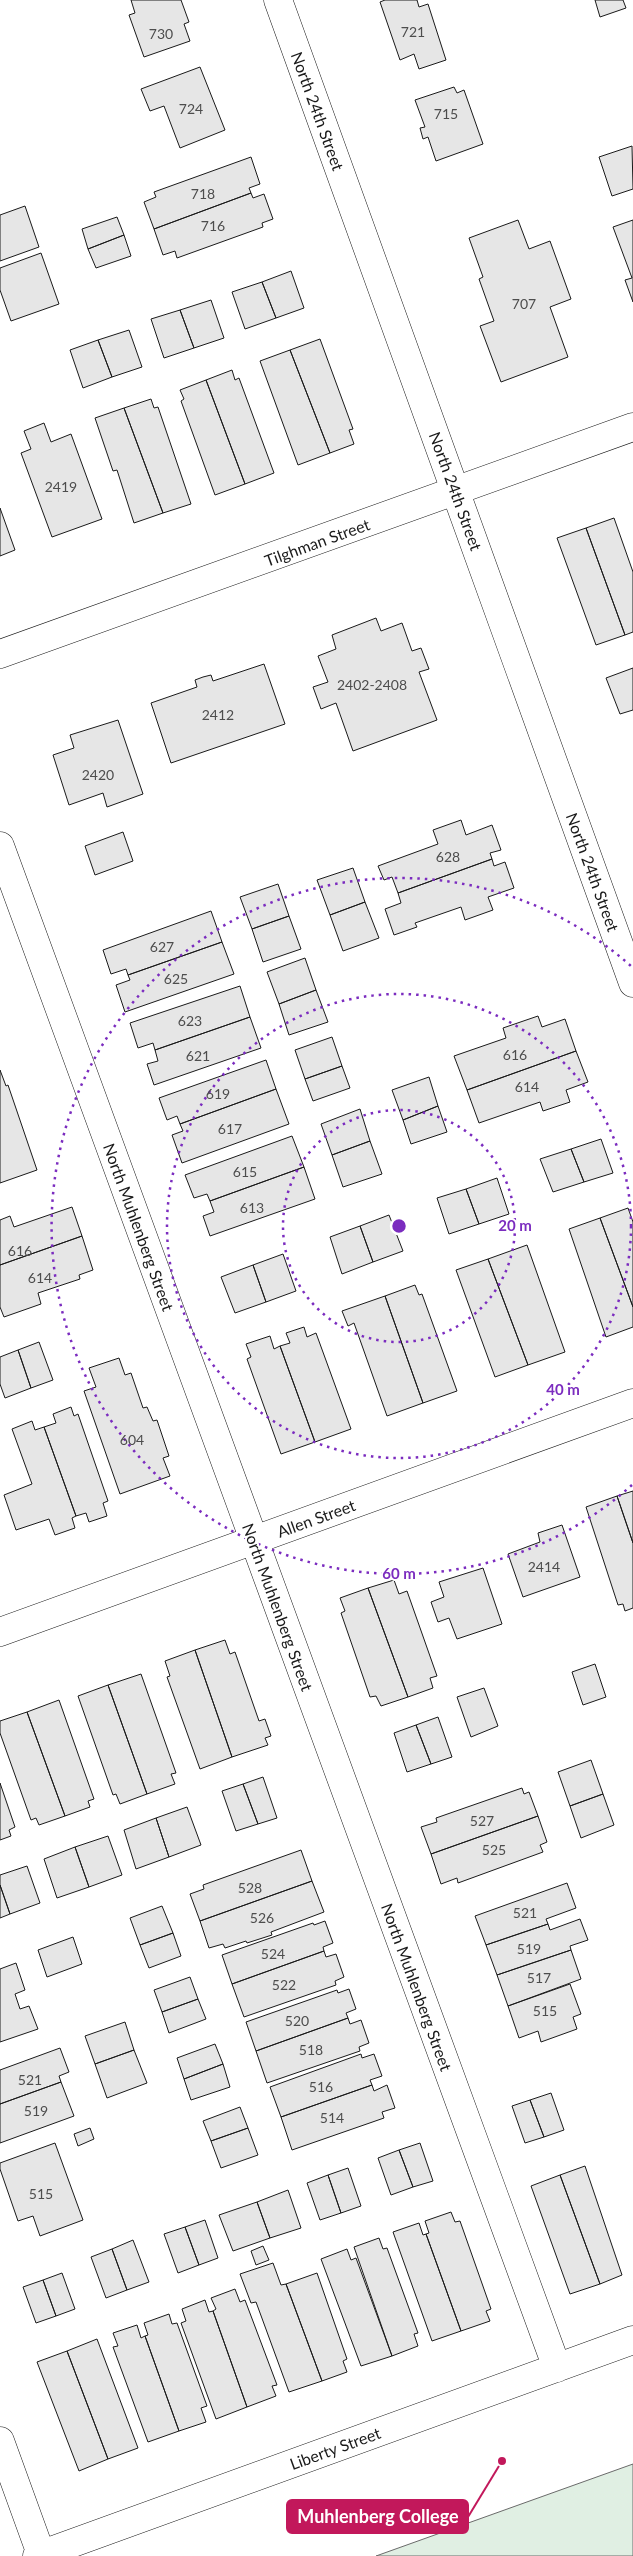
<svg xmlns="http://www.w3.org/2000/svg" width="633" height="2556" font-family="Lato,sans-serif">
<rect width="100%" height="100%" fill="#fff"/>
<path fill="#e0efe3" stroke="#6a6a6a" d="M633,2464V2556H376Z"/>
<path fill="#e6e6e6" stroke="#1a1a1a" d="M131,0H181L189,22L184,24L190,41L144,57L129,15L135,13Z
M385,0H417L419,7L428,4L446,60L419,69L414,54L400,60L380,2Z
M595,0H623L626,8L600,17Z
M200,67L225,130L180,148L164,106L150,111L141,89Z
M454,87L457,93L464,90L483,144L436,161L428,137L423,139L420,128L425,127L415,100Z
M632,146L633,189L612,196L599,157Z
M251,157L260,184L249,188L251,193L154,229L144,202L156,197L154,192Z
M251,193L253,198L264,194L273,219L262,223L263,227L177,258L175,251L163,255L154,229Z
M25,206L39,247L0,261V215Z
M117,217L124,235L88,249L82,229Z
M518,220L529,249L550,241L571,299L550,307L568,357L501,382L480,326L494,321L479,279L483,277L469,238Z
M633,220V302L625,280L632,278L613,227Z
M124,235L131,256L96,268L88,249Z
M41,253L59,304L11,321L0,290V268Z
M291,271L304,308L276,318L262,282Z
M262,282L276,318L245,329L232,292Z
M211,300L224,338L194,348L180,310Z
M180,310L194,348L164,358L151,319Z
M129,330L142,367L112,377L98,340Z
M320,339L353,429L349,430L354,444L330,453L290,350Z
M98,340L112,377L83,388L70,350Z
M290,350L330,453L298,465L260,361Z
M232,370L235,380L239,378L274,473L245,484L206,380Z
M206,380L245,484L215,495L181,401L184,399L180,390Z
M151,399L154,408L158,407L191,504L163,513L124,408Z
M124,408L163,513L134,523L117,470L113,471L95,418Z
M44,423L51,442L71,434L102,519L52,537L21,453L31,449L24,431Z
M0,508L15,550L0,556Z
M614,518L633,572V632L625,635L586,528Z
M586,528L625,635L596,645L557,538Z
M376,618L381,631L402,623L412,651L421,648L429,669L419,672L437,720L353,751L336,703L321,709L313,687L328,682L318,656L336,649L332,635Z
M264,664L285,724L171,763L151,703L197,687L195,680L203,677L211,675L213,681Z
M633,668V710L620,714L606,678Z
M118,720L143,794L107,807L103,793L69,805L53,755L74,748L70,735Z
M461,820L466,835L492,825L501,850L490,853L492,859L398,893L392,877L384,880L378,866L438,844L433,830Z
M123,832L133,861L95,875L85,846Z
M492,859L494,866L505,862L514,888L488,897L493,910L465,920L461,907L415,923L417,927L394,935L385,909L401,903L398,893Z
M353,868L365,902L330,915L317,880Z
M278,884L289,916L252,929L240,897Z
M365,902L379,938L343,951L330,915Z
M211,911L222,942L128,975L126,969L111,974L103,950Z
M289,916L301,949L263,962L252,929Z
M222,942L234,974L125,1012L116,985L130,980L128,975Z
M305,958L316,990L279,1004L267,972Z
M240,986L250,1017L155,1050L153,1043L138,1048L130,1023Z
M316,990L328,1022L289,1035L279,1004Z
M538,1016L542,1027L565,1019L576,1051L467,1090L454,1056L506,1038L503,1028Z
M250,1017L261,1048L154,1085L147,1064L158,1061L155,1050Z
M332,1037L342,1066L305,1079L295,1050Z
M576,1051L588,1082L566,1090L570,1102L543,1111L540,1102L479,1123L467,1090Z
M266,1060L276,1089L180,1124L177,1116L167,1120L159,1098Z
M342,1066L350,1088L313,1101L305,1079Z
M0,1070L6,1086L8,1085L37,1170L0,1183Z
M429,1077L438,1106L403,1120L392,1090Z
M276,1089L289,1124L182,1163L172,1135L183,1131L180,1124Z
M438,1106L447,1132L411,1144L403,1120Z
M360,1109L370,1141L332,1155L321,1124Z
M292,1136L304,1167L210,1201L207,1194L194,1198L185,1175Z
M601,1139L613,1173L584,1182L571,1149Z
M370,1141L382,1174L343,1187L332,1155Z
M571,1149L584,1182L553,1192L540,1159Z
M304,1167L315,1199L210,1236L203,1216L214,1212L210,1201Z
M497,1178L509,1214L479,1224L466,1189Z
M466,1189L479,1224L449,1234L437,1198Z
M72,1207L82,1236L0,1265V1220L10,1216L14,1227Z
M628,1208L633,1222V1307L600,1218Z
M389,1215L403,1251L373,1262L360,1226Z
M600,1218L633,1307V1327L606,1337L569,1229Z
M360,1226L373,1262L342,1274L330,1237Z
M82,1236L93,1270L79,1275L80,1279L38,1293L41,1304L4,1317L0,1307V1265Z
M527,1245L565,1352L528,1365L488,1259Z
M283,1254L296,1291L266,1302L253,1265Z
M488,1259L528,1365L495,1377L456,1270Z
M253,1265L266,1302L235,1313L221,1277Z
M415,1285L419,1295L422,1294L457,1391L423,1403L385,1296Z
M385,1296L423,1403L387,1416L354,1323L348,1326L342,1311Z
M304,1327L307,1337L316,1333L351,1429L315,1442L280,1346L290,1343L286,1333Z
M270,1336L274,1349L280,1346L315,1442L281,1454L247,1359L251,1357L246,1344Z
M39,1342L53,1380L31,1388L18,1350Z
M18,1350L31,1388L5,1398L0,1384V1357Z
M119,1358L125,1375L131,1373L143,1408L147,1407L153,1421L157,1420L169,1456L163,1458L170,1476L120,1494L84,1391L96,1387L89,1368Z
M71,1407L74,1416L78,1414L108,1501L103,1503L107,1516L89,1522L86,1513L76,1516L44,1427L56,1423L53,1414Z
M32,1421L35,1430L44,1427L76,1516L72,1518L75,1528L55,1535L49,1519L16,1530L4,1495L32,1484L12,1429Z
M633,1491V1543L617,1496Z
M617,1496L633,1543V1608L625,1611L623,1604L618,1605L586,1507Z
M562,1525L580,1577L523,1597L508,1554L540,1542L538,1533Z
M483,1568L502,1624L457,1639L449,1618L438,1622L431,1602L444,1597L439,1582Z
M394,1580L399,1594L407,1591L437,1676L430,1678L433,1688L408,1697L368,1588Z
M368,1588L408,1697L381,1706L376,1696L370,1697L341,1613L345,1611L340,1598Z
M225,1640L230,1654L235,1652L259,1721L265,1719L271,1736L265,1738L268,1745L232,1757L195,1650Z
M195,1650L232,1757L200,1769L167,1677L170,1676L165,1661Z
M595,1664L606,1697L583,1705L572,1672Z
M141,1674L176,1773L171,1774L175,1784L147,1794L108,1685Z
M108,1685L147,1794L120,1804L116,1794L113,1795L78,1696Z
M484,1688L498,1726L471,1737L457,1697Z
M59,1700L94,1799L88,1801L90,1807L65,1816L27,1712Z
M27,1712L65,1816L39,1825L36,1818L31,1820L0,1733V1721Z
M438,1717L452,1757L431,1764L416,1725Z
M416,1725L431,1764L407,1772L394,1733Z
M591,1760L603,1794L570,1806L558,1772Z
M263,1777L277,1818L258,1824L243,1784Z
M0,1783L15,1827L9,1830L11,1836L0,1840Z
M243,1784L258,1824L236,1831L222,1791Z
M522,1788L524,1794L529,1792L538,1816L431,1854L421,1827L437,1822L436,1818Z
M603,1794L614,1825L581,1838L570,1806Z
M187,1807L201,1845L169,1857L156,1818Z
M538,1816L547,1842L540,1845L543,1852L458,1883L457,1878L441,1884L431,1854Z
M156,1818L169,1857L136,1869L124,1830Z
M108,1836L122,1875L89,1887L75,1847Z
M75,1847L89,1887L57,1898L44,1859Z
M301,1850L312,1881L200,1921L190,1894L204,1889L203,1885Z
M27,1866L40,1903L10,1914L0,1885V1875Z
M312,1881L324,1912L271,1932L272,1935L247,1943L246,1941L225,1948L223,1944L209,1948L200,1921Z
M567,1883L576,1908L546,1919L548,1924L486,1945L475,1916Z
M0,1885L10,1914L0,1918Z
M162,1906L173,1933L140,1945L130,1918Z
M580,1919L588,1940L570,1946L571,1950L497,1975L486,1945L548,1924L550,1930Z
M325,1921L333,1943L323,1947L324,1951L232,1984L222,1955L313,1923L314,1925Z
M173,1933L181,1956L149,1968L140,1945Z
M73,1937L82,1964L47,1977L38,1950Z
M571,1950L581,1979L508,2006L497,1975Z
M324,1951L326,1957L336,1954L344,1977L335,1981L336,1985L244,2017L232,1984Z
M16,1963L25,1990L15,1994L20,2009L29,2006L38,2029L0,2042V1969Z
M190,1977L198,1999L162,2012L154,1990Z
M570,1984L581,2014L573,2017L577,2029L541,2042L538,2031L519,2038L508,2006Z
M349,1989L356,2009L346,2013L348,2018L256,2051L246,2022L337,1990L338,1993Z
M198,1999L206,2019L169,2033L162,2012Z
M348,2018L350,2024L361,2020L369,2043L359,2047L360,2051L267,2083L256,2051Z
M125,2022L134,2050L95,2064L85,2036Z
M215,2044L223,2064L184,2079L177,2058Z
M60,2048L69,2072L59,2076L61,2082L0,2104V2070Z
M134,2050L147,2083L107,2098L95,2064Z
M361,2054L362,2058L374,2054L382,2076L370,2080L372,2085L281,2117L270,2087Z
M223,2064L230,2087L191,2100L184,2079Z
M61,2082L74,2116L0,2143V2104Z
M372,2085L374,2091L387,2085L395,2108L382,2112L384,2118L292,2150L281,2117Z
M551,2093L564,2130L544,2137L530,2100Z
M530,2100L544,2137L525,2143L512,2106Z
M240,2107L248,2128L211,2141L203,2121Z
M90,2128L94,2139L78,2146L74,2134Z
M248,2128L258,2155L221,2168L211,2141Z
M55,2143L83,2220L40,2236L33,2216L18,2221L0,2169V2163Z
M420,2143L433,2181L413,2187L399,2150Z
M399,2150L413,2187L391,2195L378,2158Z
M585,2166L622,2275L600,2284L560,2175Z
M348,2168L361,2206L341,2213L328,2175Z
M328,2175L341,2213L320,2220L307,2183Z
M560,2175L600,2284L570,2294L531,2186Z
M288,2190L301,2228L270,2238L257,2202Z
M257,2202L270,2238L233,2251L219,2215Z
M451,2212L455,2222L460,2221L491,2309L486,2311L490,2321L461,2331L426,2234L429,2233L425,2221Z
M205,2220L218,2258L199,2265L185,2227Z
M419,2223L423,2235L426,2234L461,2331L432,2341L393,2232Z
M185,2227L199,2265L178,2273L164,2234Z
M379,2238L383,2249L387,2248L418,2333L414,2334L418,2346L392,2356L354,2247Z
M133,2240L149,2282L127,2290L112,2249Z
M263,2246L269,2260L256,2265L251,2251Z
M112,2249L127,2290L106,2298L91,2257Z
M347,2249L351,2260L356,2258L392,2356L361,2366L321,2259Z
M273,2263L281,2285L286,2284L322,2381L289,2392L256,2302L251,2303L240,2274Z
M62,2273L75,2309L56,2316L43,2280Z
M317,2273L347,2359L343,2361L347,2372L322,2381L286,2284Z
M43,2280L56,2316L36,2323L23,2287Z
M235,2289L240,2302L245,2300L277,2385L272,2386L276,2396L247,2407L213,2311L216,2309L211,2298Z
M205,2300L209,2312L213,2311L247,2407L216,2419L181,2323L186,2321L182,2309Z
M169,2314L172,2324L177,2323L207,2406L201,2408L206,2422L179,2431L145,2336L148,2335L144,2323Z
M137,2325L141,2338L145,2336L179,2431L148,2442L113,2347L118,2346L113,2333Z
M97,2339L138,2448L108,2459L67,2351Z
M67,2351L108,2459L79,2471L37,2362Z"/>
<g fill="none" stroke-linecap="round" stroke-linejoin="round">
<defs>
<path id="minor" d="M278,0L633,983
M0,846L557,2368
M0,1632L633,1403
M0,2441L41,2554
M37,2556L633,2340"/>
<path id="major" d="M0,654L633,427"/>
</defs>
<use href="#minor" stroke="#1a1a1a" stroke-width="29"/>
<use href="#major" stroke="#1a1a1a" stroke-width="29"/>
<use href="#minor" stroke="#fff" stroke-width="28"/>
<use href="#major" stroke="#fff" stroke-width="28"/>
</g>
<g fill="none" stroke="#7b2cbf" stroke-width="2.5" stroke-dasharray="2.5 5">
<circle cx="399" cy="1226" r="116"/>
<circle cx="399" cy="1226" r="232"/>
<path d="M632 1485A348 348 0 1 1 632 967"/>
</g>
<g text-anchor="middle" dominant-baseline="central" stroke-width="4" stroke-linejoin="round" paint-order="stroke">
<g font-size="14" fill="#4d4d4d">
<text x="413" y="31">721</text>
<text x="161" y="33">730</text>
<text x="191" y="108">724</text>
<text x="446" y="113">715</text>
<text x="203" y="193">718</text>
<text x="213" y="225">716</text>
<text x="524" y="303">707</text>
<text x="61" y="486">2419</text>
<text x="372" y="684">2402-2408</text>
<text x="218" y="714">2412</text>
<text x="98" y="774">2420</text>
<text x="448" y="856">628</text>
<text x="162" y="946">627</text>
<text x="176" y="978">625</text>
<text x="190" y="1020">623</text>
<text x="515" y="1054">616</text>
<text x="198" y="1055">621</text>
<text x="527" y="1086">614</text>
<text x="218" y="1093">619</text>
<text x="230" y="1128">617</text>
<text x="245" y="1171">615</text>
<text x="252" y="1207">613</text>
<text x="20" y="1250">616</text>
<text x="40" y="1277">614</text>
<text x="132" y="1439">604</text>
<text x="544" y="1566">2414</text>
<text x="482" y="1820">527</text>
<text x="494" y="1849">525</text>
<text x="250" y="1887">528</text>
<text x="525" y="1912">521</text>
<text x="262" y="1917">526</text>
<text x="529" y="1948">519</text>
<text x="273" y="1953">524</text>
<text x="539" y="1977">517</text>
<text x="284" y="1984">522</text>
<text x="545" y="2010">515</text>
<text x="297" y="2020">520</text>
<text x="311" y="2049">518</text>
<text x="30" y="2079">521</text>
<text x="321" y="2086">516</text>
<text x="36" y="2110">519</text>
<text x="332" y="2117">514</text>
<text x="41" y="2193">515</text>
</g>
<g font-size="16" fill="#1a1a1a" stroke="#fff">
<text transform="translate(318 111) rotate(70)">North 24th Street</text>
<text transform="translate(456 491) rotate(70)">North 24th Street</text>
<text transform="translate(317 542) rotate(-20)">Tilghman Street</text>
<text transform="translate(593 872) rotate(70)">North 24th Street</text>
<text transform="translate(139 1227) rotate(70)">North Muhlenberg Street</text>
<text transform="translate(316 1518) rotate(-20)">Allen Street</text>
<text transform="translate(278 1607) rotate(70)">North Muhlenberg Street</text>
<text transform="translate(417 1987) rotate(70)">North Muhlenberg Street</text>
<text transform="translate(335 2448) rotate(-20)">Liberty Street</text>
</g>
</g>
<circle cx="399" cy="1226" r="8" fill="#7b2cbf" stroke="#fff" stroke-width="2.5"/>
<g font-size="15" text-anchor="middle" font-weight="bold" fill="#7b2cbf" stroke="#fff" stroke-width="4" stroke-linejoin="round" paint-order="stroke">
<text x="515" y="1231">20 m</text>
<text x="563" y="1395">40 m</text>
<text x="399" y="1579">60 m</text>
</g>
<path fill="none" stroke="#c2185b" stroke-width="2" d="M502 2461L468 2517"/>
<circle fill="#c2185b" stroke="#fff" stroke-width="2" cx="502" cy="2461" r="5"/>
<rect fill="#c2185b" stroke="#c2185b" stroke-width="2" x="287" y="2500" width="181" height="33" rx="5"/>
<g font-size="18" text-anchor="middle" font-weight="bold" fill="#fff">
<text x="378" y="2523">Muhlenberg College</text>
</g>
</svg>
